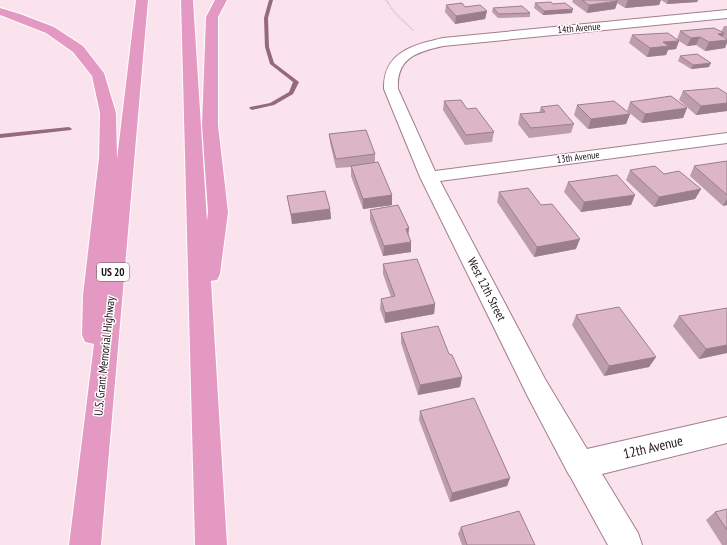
<svg xmlns="http://www.w3.org/2000/svg" width="727" height="545" font-family="'PT Sans Narrow',sans-serif">
<rect width="100%" height="100%" fill="#fbe3ed"/>
<g fill="none" stroke-linecap="round" stroke-linejoin="round">
<path fill="#946a7e" fill-rule="evenodd" d="M269,0H273L268,18L269,47L274,63L299,82L293,94L274,105L252,110L249,108L250,107L270,103L289,92L293,82L270,64L265,47L264,18Z
M69,127L72,129L71,130L0,138V134Z"/>
<defs>
<path id="street" d="M727,10V18L443,46C417,52 396,58 398,89L435,171L727,133V143L440,181L545,379L587,449L727,417V443L602,474L638,533L642,545H608L570,476L569,475L527,395L420,177L384,89C383,52 413,45 443,38Z"/>
<path id="primary" d="M136,0H148L101,545H69L94,344L85,342L82,335L83,295L99,158L100,113L92,76L73,52L46,33L0,15V8L20,14L54,27L83,46L104,73L116,113L117,159Z
M181,0H193L207,221L208,212L202,125L206,17L215,0H227L218,17V125L228,212L220,274L217,280L211,281L227,545H195Z"/>
</defs>
<use href="#street" stroke="#a17e8e" stroke-width="2"/>
<use href="#primary" stroke="#fff" stroke-width="2"/>
<path stroke="#a6929b" stroke-width="1.5" stroke-dasharray="0.5 1.5" stroke-linecap="butt" d="M386,0L395,13L414,31"/>
<use href="#street" fill="#fff" fill-rule="evenodd"/>
<use href="#primary" fill="#e399c1" fill-rule="evenodd"/>
</g>
<path fill="#bd9dab" d="M573,0H698L697,2L667,4L661,0L659,5L625,8L617,3L615,9L587,13L572,2Z
M535,3L553,4L572,13L543,15L534,8Z
M446,5L465,7L487,11L485,19L455,24L445,12Z
M493,8L530,13V17L498,18L492,12Z
M724,26H727V38L723,36V37L725,48L705,51L696,45L687,46L679,41L676,49L668,50L666,55L647,57L629,43L632,35L677,39L680,31L721,32Z
M680,56L709,67L691,69L678,61Z
M683,91L727,94V111L696,115L679,100Z
M444,101L467,109L494,132L492,142L465,145L443,110Z
M630,102L687,108L683,118L642,123L627,111Z
M577,105L630,114L626,124L588,129L574,115Z
M541,107L574,124L571,133L529,138L518,124L520,114L539,113Z
M329,134L375,154V163L392,195V205L363,209L351,176V167L336,168L330,143Z
M727,161V205L723,206L690,176L694,166Z
M630,170L664,174L701,189L695,199L654,207L626,180Z
M568,182L635,195L631,205L581,212L564,192Z
M499,192L576,249L534,257L497,202Z
M287,196L330,209L331,219L292,224Z
M370,210L409,228L408,234L411,242V252L383,256L370,220Z
M383,264L435,304L434,314L385,323L380,309L381,299L391,297L383,274Z
M727,308V353L699,359L673,326L679,316Z
M576,315L656,357L649,367L604,376L572,325Z
M401,333L462,377L460,387L418,395L401,343Z
M420,411L510,478L507,486L450,502L419,420Z
M727,509V545H722L706,520L715,512Z
M461,527L535,545H462L458,534Z"/>
<path fill="#9a7f8b" d="M628,0H661L659,5L625,8Z
M668,0H698L697,2L667,4Z
M618,1L615,9L587,13L589,5Z
M573,9L572,13L543,15L544,11Z
M487,11L485,19L455,24L456,16Z
M724,33L721,41L727,40V43L725,48L705,51L709,42L718,34Z
M700,37L696,45L687,46L691,38Z
M679,41L676,49L668,50L666,55L647,57L650,48L663,42Z
M711,63L709,67L691,69L693,65Z
M727,103V111L696,115L701,106Z
M687,108L683,118L642,123L645,114Z
M630,114L626,124L588,129L591,119Z
M701,189L695,199L654,207L659,197Z
M392,195V205L363,209V199Z
M635,195L631,205L581,212L584,202Z
M727,199V205L723,206Z
M330,209L331,219L292,224L291,214Z
M409,228L408,238L406,229Z
M580,239L576,249L534,257L537,247Z
M411,242V252L383,256L384,246Z
M435,304L434,314L385,323V313Z
M727,345V353L699,359L706,349Z
M656,357L649,367L604,376L609,366Z
M462,377L460,387L418,395L420,385Z
M510,478L507,486L450,502L452,493Z"/>
<path fill="#dcb6c7" stroke="#9a7f8b" d="M582,0H616L618,1L589,5Z
M551,2L553,4L565,3L573,9L544,11L535,3Z
M462,3L465,7L480,5L487,11L456,16L446,5Z
M522,6L530,13L499,14L493,8Z
M714,28L724,33L718,34L727,39V40L709,42L700,37L691,38L680,31Z
M668,33L679,41L663,42L669,46L650,48L632,35Z
M697,54L711,63L693,65L680,56Z
M718,88L727,94V103L701,106L683,91Z
M671,96L687,108L645,114L630,102Z
M461,100L467,109L476,108L494,132L466,135L444,101Z
M614,101L630,114L591,119L577,105Z
M558,105L574,124L531,128L520,114L545,112L541,107Z
M366,130L375,154L336,159L329,134Z
M727,161V195L694,166Z
M378,162L392,195L363,199L351,166Z
M655,166L664,174L679,171L701,189L659,197L630,170Z
M617,175L635,195L584,202L568,182Z
M528,188L541,205L552,204L580,239L537,247L499,192Z
M325,191L330,209L291,214L287,196Z
M398,205L409,228L406,229L411,242L384,246L370,210Z
M417,259L435,304L385,313L381,299L395,296L383,264Z
M619,307L656,357L609,366L576,315Z
M727,308V345L706,349L679,316Z
M438,326L449,354L452,355L462,377L420,385L401,333Z
M474,398L510,478L452,493L420,411Z
M727,509V530L715,512Z
M519,511L535,545H467L461,527Z"/>
<g text-anchor="middle" dominant-baseline="central" stroke-width="3" stroke-linejoin="round" paint-order="stroke">
<g font-size="10" fill="#1e1118" stroke="#fff">
<text transform="translate(579 28) rotate(-5)">14th Avenue</text>
<text transform="translate(578 157) rotate(-7)">13th Avenue</text>
</g>
<rect fill="#fff" stroke="#62585d" stroke-width="1" x="97" y="263" width="32" height="18" rx="3"/>
<g font-size="11" font-weight="bold" fill="#1e1118">
<text x="113" y="272">US 20</text>
</g>
<g font-size="12" fill="#1e1118" stroke="#fff">
<text transform="translate(487 289) rotate(63)">West 12th Street</text>
<text transform="translate(104 356) rotate(-84)">U.S. Grant Memorial Highway</text>
</g>
<g font-size="14" fill="#1e1118" stroke="#fff">
<text transform="translate(653 447) rotate(-13)">12th Avenue</text>
</g>
</g>
</svg>
